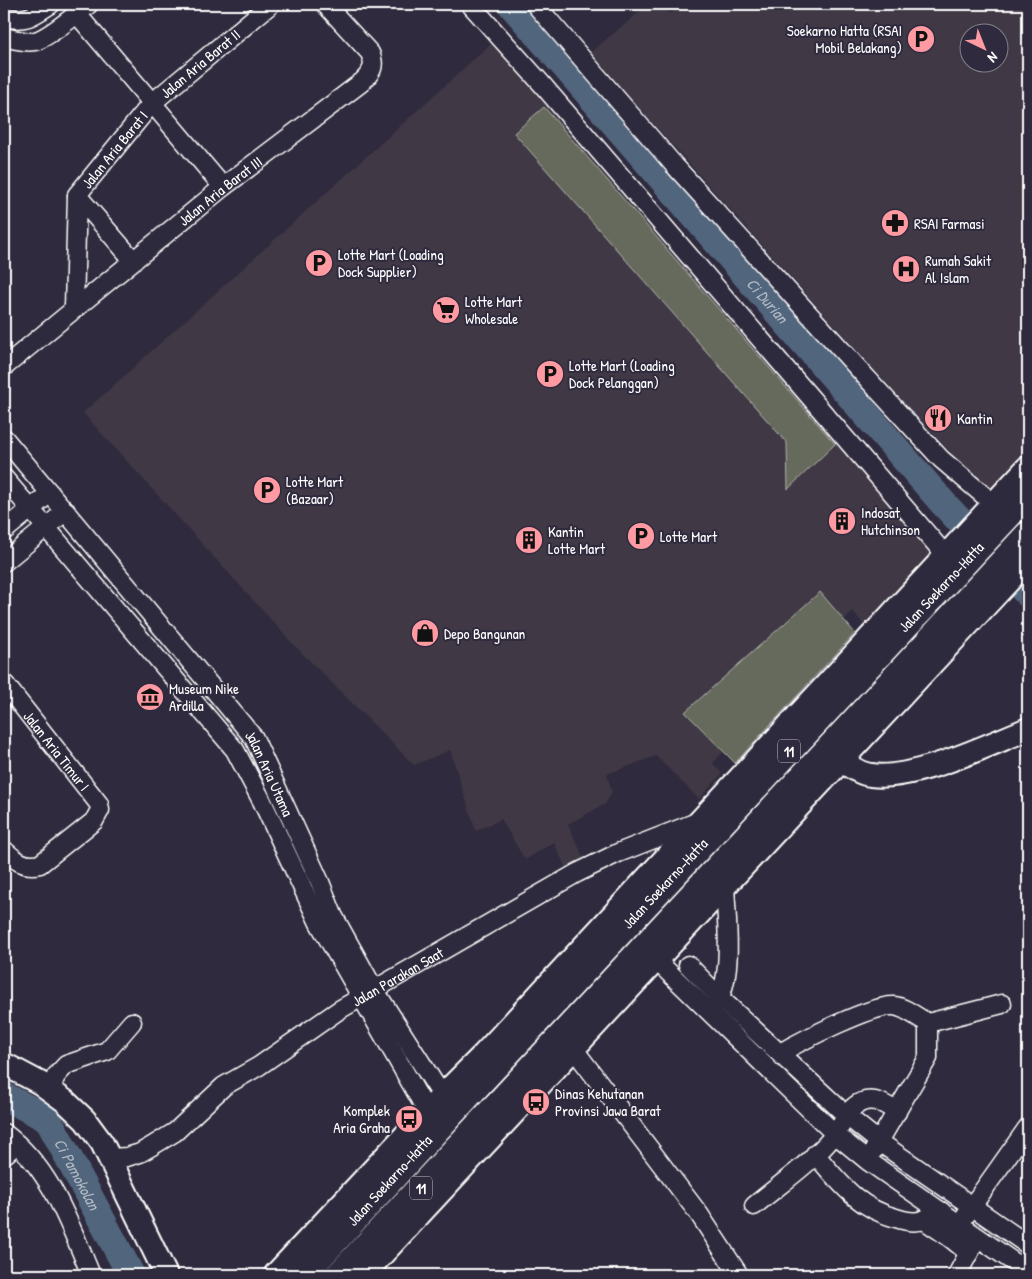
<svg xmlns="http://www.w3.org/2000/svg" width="1032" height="1279" font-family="'Patrick Hand',sans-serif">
<rect width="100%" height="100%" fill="#2f2a3d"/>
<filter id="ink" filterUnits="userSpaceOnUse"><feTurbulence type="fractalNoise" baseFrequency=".02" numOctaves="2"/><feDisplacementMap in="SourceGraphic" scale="10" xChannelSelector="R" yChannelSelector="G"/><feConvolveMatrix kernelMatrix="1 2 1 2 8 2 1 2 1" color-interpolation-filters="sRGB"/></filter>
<g filter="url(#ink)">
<path fill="#403945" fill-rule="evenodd" d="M649,4H660L670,14L683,4H765L775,12L788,4H1025L1028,9V452L990,494L897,395L590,53ZM970,32H1000V62H970Z
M494,41L935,552L863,624L853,611L713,763L722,774L699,799L656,756L607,774L612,792L605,804L568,824L584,859L567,871L554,842L525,860L501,819L476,831L450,750L414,765L294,645L83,413Z"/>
<path fill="#666a5c" stroke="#b2b4ae" d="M544,107L835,444L788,489L787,443L514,133Z
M820,592L855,633L735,763L685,712Z"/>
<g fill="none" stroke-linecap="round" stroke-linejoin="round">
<g stroke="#51657d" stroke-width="28">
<path id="s1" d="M511,4L943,503L1028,594"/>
<path id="s2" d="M4,1096L48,1119L131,1275"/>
</g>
<defs>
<g id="minor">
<path d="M470,4L541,83L947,557"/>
<path d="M535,4L674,165L875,387L941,459L995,505"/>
<path d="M77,14L223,187"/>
<path d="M4,17C26,22 33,16 51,4"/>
<path d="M4,37C13,39 25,43 35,41C48,38 78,13 89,4"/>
<path d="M77,195L133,260"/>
<path id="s3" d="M74,308L77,195L152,103L271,4"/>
<path id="s4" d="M4,367L223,187L362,82C372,72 376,66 370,53L325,4"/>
<path id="s5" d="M4,438L254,738L320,882L333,915L374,989L443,1097"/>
<path d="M4,478L235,750L262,801L319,923L428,1113"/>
<path d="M4,531L50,493"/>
<path d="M4,562L66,511"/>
<path id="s6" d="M4,683L99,804L100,810L94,821L40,864C24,868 15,860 4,850"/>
<path d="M655,959L835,1134L868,1161L1028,1272"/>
<path d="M688,965L720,998L847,1116L878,1141L1028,1245"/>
<path d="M715,1006C735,976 726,920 725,884"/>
<path d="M573,1048L699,1214L739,1275"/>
<path d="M780,1053C801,1041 873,1004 894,1006C905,1007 918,1018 928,1023L1002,1004"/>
<path d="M50,1091L56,1076L66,1065L107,1051L132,1022"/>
<path d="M4,1133C51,1168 69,1223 91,1275"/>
<path d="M874,1150L928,1058V1023"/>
<path d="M815,1154C840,1183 858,1208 896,1218C905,1221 915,1223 923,1220C929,1218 935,1214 941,1211"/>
<path d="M4,1155L17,1144"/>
<path id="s7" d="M110,1158L127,1157L140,1153L152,1146L175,1132L224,1086L259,1066L339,1010L577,873L618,853L697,822"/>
<path d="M754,1206C780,1184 815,1160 835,1134C844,1123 848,1107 862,1102C875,1097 886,1105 897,1112"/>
<path d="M965,1216L1028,1127"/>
<path d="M924,1220L949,1237L969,1253"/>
<path d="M957,1275L974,1243"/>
</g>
<path id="tertiary" d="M840,760C850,766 860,774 871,775C914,781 987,745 1028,729
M4,1064L40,1083L65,1101L85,1120L102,1143L166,1275"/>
<path id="secondary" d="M277,1275L443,1097L485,1055L1028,469
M361,1275L1028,558"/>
<g id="trunk">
<path id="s8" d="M302,1275L480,1081L1028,493"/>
<path d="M340,1275L1028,536"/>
</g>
</defs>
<use href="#minor" stroke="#fff" stroke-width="21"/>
<use href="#tertiary" stroke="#fff" stroke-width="26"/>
<use href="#secondary" stroke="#fff" stroke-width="29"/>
<use href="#trunk" stroke="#fff" stroke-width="31"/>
<use href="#minor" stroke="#2f2a3d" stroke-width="18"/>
<use href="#tertiary" stroke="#2f2a3d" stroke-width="22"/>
<use href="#secondary" stroke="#2f2a3d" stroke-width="25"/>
<use href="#trunk" stroke="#2f2a3d" stroke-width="28"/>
</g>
</g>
<defs>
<symbol id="parking-disc" viewBox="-11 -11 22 22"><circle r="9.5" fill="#ff9aa2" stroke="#2f2a3d"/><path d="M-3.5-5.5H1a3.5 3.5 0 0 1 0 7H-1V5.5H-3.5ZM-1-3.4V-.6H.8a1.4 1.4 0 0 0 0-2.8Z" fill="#111"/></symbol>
<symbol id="pharmacy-disc" viewBox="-11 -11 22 22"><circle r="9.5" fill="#ff9aa2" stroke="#2f2a3d"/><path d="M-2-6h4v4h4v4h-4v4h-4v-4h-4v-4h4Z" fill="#111"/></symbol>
<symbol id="hospital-disc" viewBox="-11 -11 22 22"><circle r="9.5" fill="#ff9aa2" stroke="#2f2a3d"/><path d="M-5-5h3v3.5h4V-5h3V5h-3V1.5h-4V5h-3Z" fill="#111"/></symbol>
<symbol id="supermarket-disc" viewBox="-11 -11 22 22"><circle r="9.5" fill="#ff9aa2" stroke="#2f2a3d"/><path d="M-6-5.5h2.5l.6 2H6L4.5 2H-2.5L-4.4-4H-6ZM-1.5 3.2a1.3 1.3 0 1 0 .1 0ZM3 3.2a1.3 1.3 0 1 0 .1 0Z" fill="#111"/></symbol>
<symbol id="restaurant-disc" viewBox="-11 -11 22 22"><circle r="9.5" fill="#ff9aa2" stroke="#2f2a3d"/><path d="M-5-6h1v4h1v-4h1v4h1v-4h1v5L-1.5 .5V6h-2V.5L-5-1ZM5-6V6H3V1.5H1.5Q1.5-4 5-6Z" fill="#111"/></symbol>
<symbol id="building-disc" viewBox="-11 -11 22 22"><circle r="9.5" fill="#ff9aa2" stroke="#2f2a3d"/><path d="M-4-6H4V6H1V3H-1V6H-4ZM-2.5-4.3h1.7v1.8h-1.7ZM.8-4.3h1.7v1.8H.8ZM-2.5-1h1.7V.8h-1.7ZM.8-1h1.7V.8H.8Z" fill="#111"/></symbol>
<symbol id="shop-disc" viewBox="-11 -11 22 22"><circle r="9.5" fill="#ff9aa2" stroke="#2f2a3d"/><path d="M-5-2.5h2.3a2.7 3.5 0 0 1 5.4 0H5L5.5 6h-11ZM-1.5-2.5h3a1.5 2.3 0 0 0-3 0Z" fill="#111"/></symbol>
<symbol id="museum-disc" viewBox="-11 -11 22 22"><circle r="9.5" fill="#ff9aa2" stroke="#2f2a3d"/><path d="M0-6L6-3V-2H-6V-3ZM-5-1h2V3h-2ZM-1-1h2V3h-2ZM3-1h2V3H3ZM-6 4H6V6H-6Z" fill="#111"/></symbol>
<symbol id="bus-disc" viewBox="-11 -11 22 22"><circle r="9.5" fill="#ff9aa2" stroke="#2f2a3d"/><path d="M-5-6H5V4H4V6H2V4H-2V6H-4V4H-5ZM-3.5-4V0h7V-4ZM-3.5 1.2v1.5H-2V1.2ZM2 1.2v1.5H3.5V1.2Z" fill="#111"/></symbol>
</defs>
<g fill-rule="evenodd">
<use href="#parking-disc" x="905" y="23" width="32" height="32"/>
<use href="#pharmacy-disc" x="879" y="207" width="32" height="32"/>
<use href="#parking-disc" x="303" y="247" width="32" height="32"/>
<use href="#hospital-disc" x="890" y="253" width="32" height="32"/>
<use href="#supermarket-disc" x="430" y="294" width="32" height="32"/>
<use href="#parking-disc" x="534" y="358" width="32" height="32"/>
<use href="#restaurant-disc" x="922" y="402" width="32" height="32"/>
<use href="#parking-disc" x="251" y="474" width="32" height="32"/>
<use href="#building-disc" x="826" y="505" width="32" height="32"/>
<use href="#parking-disc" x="625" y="520" width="32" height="32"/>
<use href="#building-disc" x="513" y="524" width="32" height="32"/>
<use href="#shop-disc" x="409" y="617" width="32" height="32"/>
<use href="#museum-disc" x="134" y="681" width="32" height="32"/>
<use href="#bus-disc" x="520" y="1086" width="32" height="32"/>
<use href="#bus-disc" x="393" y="1103" width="32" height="32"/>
</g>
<g text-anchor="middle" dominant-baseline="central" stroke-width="4" stroke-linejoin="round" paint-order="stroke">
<g fill="#2f2a3d" stroke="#c1bfc5" stroke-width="1">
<rect x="778" y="739.5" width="22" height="23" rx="4"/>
<rect x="410" y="1176.5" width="22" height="23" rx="4"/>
</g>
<g font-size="14" font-weight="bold" fill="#fff">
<text x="789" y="751">11</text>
<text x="421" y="1188">11</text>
</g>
<g font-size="15" fill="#fff" stroke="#2f2a3d" text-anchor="start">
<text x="902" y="30" text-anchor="end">Soekarno Hatta (RSAI<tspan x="902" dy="17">Mobil Belakang)</tspan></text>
<text x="914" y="223">RSAI Farmasi</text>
<text x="338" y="254">Lotte Mart (Loading<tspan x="338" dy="17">Dock Supplier)</tspan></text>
<text x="925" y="260">Rumah Sakit<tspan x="925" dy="17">Al Islam</tspan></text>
<text x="465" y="301">Lotte Mart<tspan x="465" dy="17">Wholesale</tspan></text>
<text x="569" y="365">Lotte Mart (Loading<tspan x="569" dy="17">Dock Pelanggan)</tspan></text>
<text x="957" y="418">Kantin</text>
<text x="286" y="481">Lotte Mart<tspan x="286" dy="17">(Bazaar)</tspan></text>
<text x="861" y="512">Indosat<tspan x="861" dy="17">Hutchinson</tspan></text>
<text x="548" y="531">Kantin<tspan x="548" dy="17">Lotte Mart</tspan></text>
<text x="660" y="536">Lotte Mart</text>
<text x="444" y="633">Depo Bangunan</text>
<text x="169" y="688">Museum Nike<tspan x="169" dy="17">Ardilla</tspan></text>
<text x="555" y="1093">Dinas Kehutanan<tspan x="555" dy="17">Provinsi Jawa Barat</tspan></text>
<text x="390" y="1110" text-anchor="end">Komplek<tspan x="390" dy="17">Aria Graha</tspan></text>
</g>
<g font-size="15" fill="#fff" stroke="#2f2a3d">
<text stroke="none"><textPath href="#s3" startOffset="294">Jalan Aria Barat II</textPath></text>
<text stroke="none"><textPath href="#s3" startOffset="172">Jalan Aria Barat I</textPath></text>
<text stroke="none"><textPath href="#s4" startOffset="279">Jalan Aria Barat III</textPath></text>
<text stroke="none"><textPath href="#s8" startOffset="939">Jalan Soekarno-Hatta</textPath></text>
<text stroke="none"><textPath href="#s6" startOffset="86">Jalan Aria Timur I</textPath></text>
<text stroke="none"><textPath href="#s5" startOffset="429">Jalan Aria Utama</textPath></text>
<text stroke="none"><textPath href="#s8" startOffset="534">Jalan Soekarno-Hatta</textPath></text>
<text stroke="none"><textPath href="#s7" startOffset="344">Jalan Parakan Saat</textPath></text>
<text stroke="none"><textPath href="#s8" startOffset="129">Jalan Soekarno-Hatta</textPath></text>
</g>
<g font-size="16" font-style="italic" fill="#b1bac4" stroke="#2f2a3d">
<text stroke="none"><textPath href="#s1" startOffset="392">Ci Durian</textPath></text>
<text stroke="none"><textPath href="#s2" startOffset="112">Ci Pamokolan</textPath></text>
</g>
</g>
<rect width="1032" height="1279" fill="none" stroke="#2f2a3d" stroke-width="20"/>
<rect x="10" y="10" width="1012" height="1259" fill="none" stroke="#fff" stroke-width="2" filter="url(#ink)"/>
<g transform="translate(984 48) rotate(137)"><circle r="24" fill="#2f2a3d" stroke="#827f8b"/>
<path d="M0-4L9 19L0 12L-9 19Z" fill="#ff9aa2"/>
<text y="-8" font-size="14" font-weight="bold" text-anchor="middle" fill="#ffffff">N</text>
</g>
</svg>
